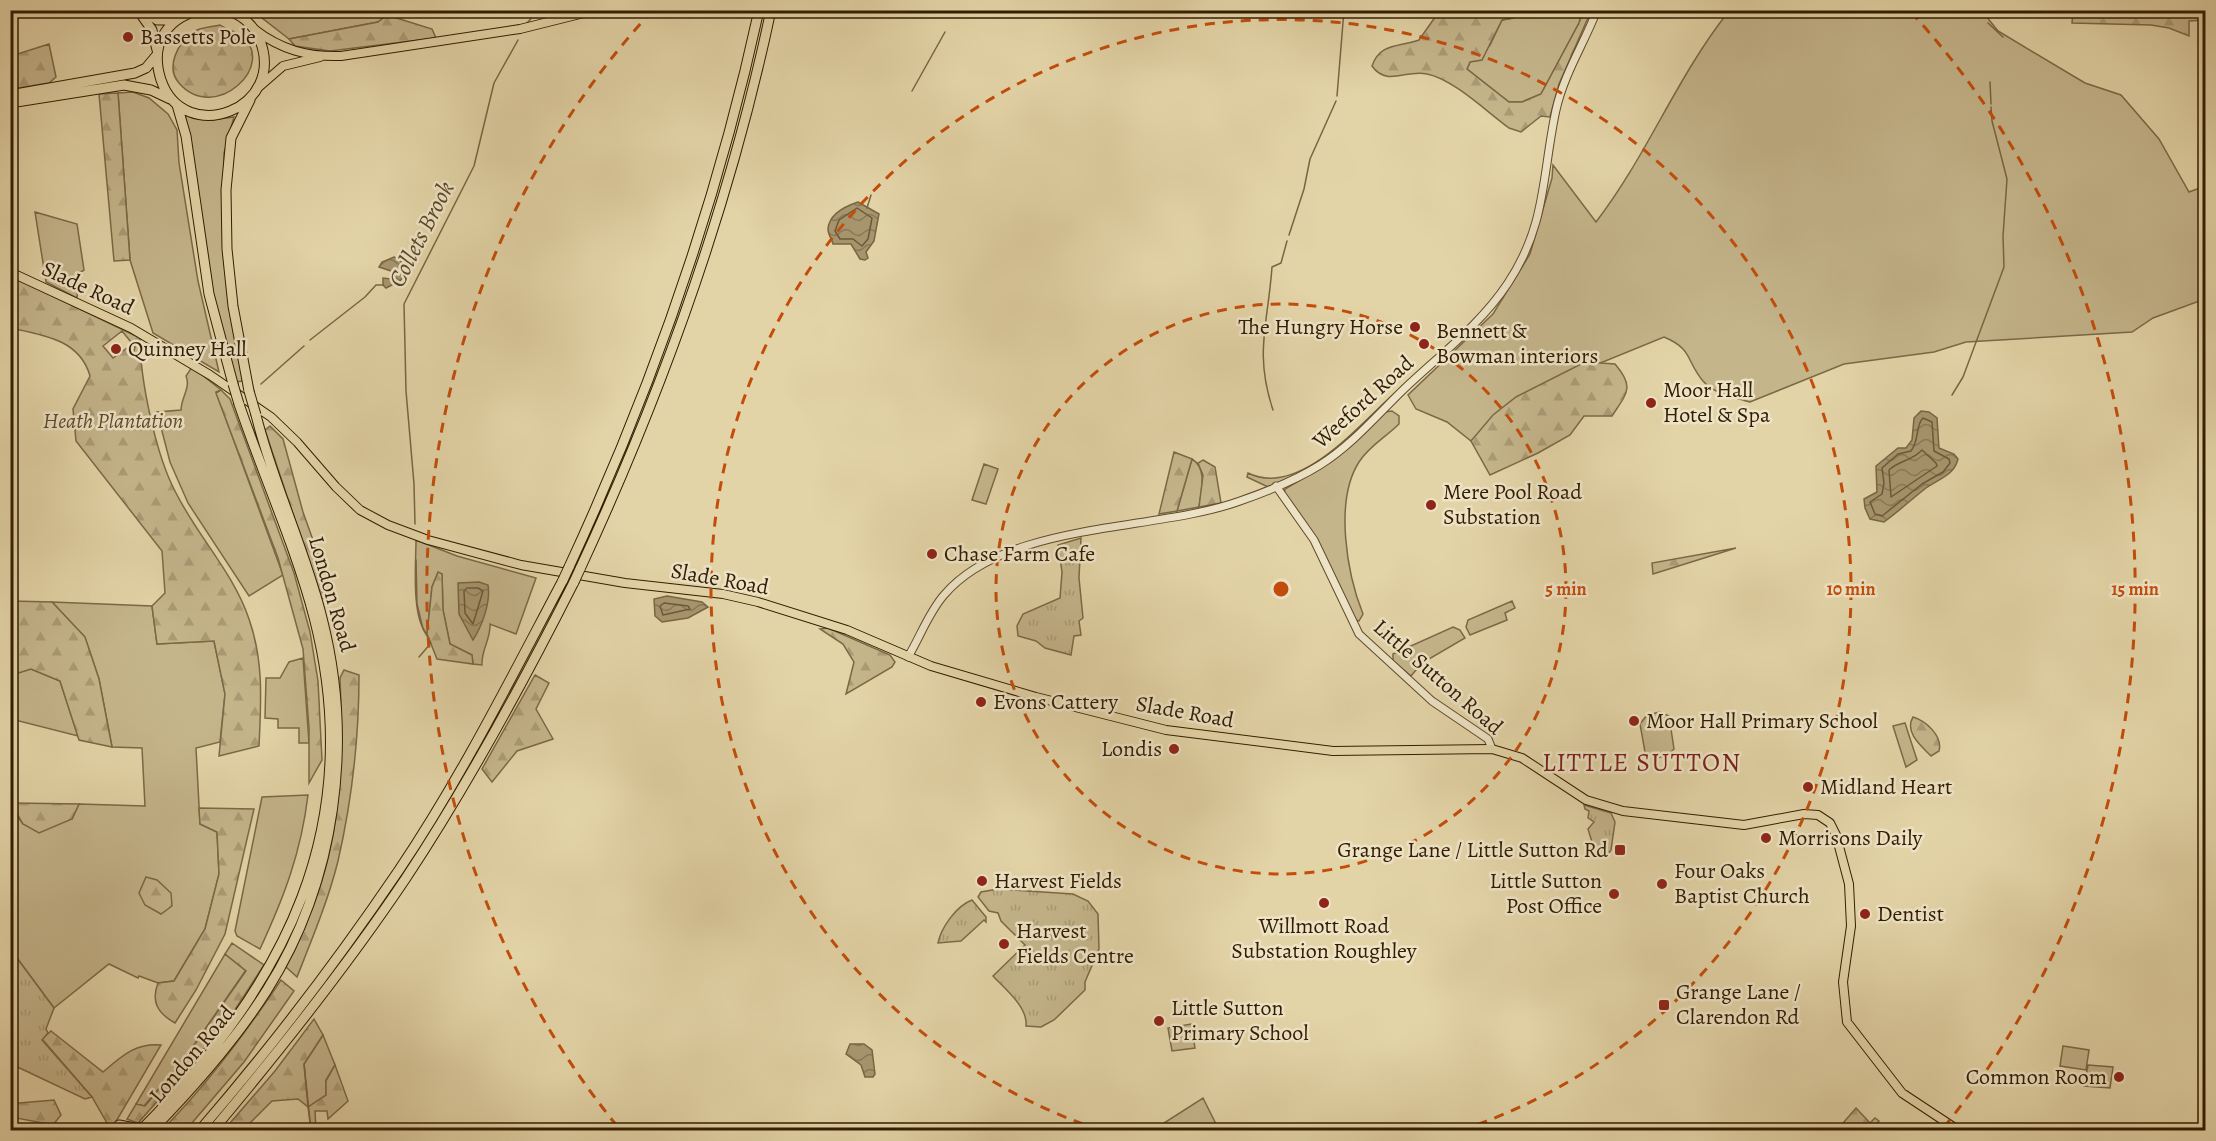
<svg xmlns="http://www.w3.org/2000/svg" width="2216" height="1141" font-family="Alegreya,serif">
<defs>
<pattern id="forest-firs" width="22" height="20" patternUnits="userSpaceOnUse" patternTransform="scale(1.5)"><rect width="22" height="20" fill="#c5b58b"/><path d="M5 1l3.5 6h-7zM16 11l3.5 6h-7z" fill="#aa9b76"/></pattern>
<pattern id="cemetery-stones" width="16" height="16" patternUnits="userSpaceOnUse" patternTransform="scale(1.5)"><rect width="16" height="16" fill="#c5b58b"/><path d="M2 7V4a2 2 0 0 1 4 0v3zM10 15v-3a2 2 0 0 1 4 0v3z" fill="#aa9b76"/></pattern>
<pattern id="park-tufts" width="24" height="20" patternUnits="userSpaceOnUse" patternTransform="scale(1.5)"><rect width="24" height="20" fill="#c5b58b"/><path d="M3 7l-1-3M5 7V3M7 7l1-3M15 17l-1-3M17 17v-4M19 17l1-3" fill="none" stroke="#aa9b76"/></pattern>
<pattern id="water-waves" width="16" height="10" patternUnits="userSpaceOnUse" patternTransform="scale(1.5)"><rect width="16" height="10" fill="#a7956e"/><path d="M0 5q4-4 8 0t8 0" fill="none" stroke="#897958"/></pattern>
</defs>
<rect width="100%" height="100%" fill="#e3d4a7"/>
<filter id="stains"><feTurbulence type="fractalNoise" baseFrequency=".00333" numOctaves="4"/><feColorMatrix values="0 0 0 0 .2 0 0 0 0 .09 0 0 0 0 .02 0 0 0 .5 -.17"/></filter>
<radialGradient id="worn" r=".72"><stop offset=".6" stop-color="#630" stop-opacity="0"/><stop offset="1" stop-color="#630" stop-opacity=".3"/></radialGradient>
<path fill="#c5b58b" stroke="#7c6846" stroke-width="1.5" d="M378,10L387,15L378,22L289,39L253,11Z
M1521,11H1583L1579,23L1541,94L1522,102H1509L1467,69L1470,62L1490,45L1502,20L1513,18Z
M1729,11H1982L1998,31L2085,83L2121,95L2159,139L2189,192L2205,186V299L2153,318L2132,332L1966,342L1934,352L1844,364L1750,402C1734,397 1714,394 1703,381C1686,361 1693,349 1664,337L1517,397L1471,441L1447,422L1416,409L1408,395L1493,314L1530,254L1552,178L1553,165L1596,222C1647,156 1677,76 1729,11Z
M133,92L149,98L168,114L177,130L179,163L198,281L219,372L153,333L130,260L118,93Z
M185,114L211,120L234,117L224,153V263L243,381L235,382L213,298Z
M35,212L77,224L84,270L79,273L77,298L46,282Z
M192,367L221,390L216,392L283,575L249,596L188,503L170,462L157,412L181,410C181,398 191,387 186,376Z
M1397,391L1339,448L1313,467L1268,487L1247,477L1248,473C1300,499 1361,422 1397,391Z
M1392,411L1399,416V424C1386,437 1369,446 1359,462C1334,501 1347,574 1363,614L1359,621L1355,620L1321,548L1284,494L1285,489L1314,472L1385,412Z
M1192,459C1208,469 1201,491 1199,507L1177,511Z
M984,464L998,469L986,504L972,500Z
M416,540L457,556L536,578L516,634L490,624C491,639 481,650 482,665L473,664L472,655L450,644L443,610L442,574L438,573L432,587L427,634C411,617 416,563 416,540Z
M1512,601L1515,608L1505,613L1507,620L1470,635L1466,627L1468,620Z
M52,602L152,606L157,644L214,641L225,694L220,742L196,748L200,824L217,832L219,874L205,929L174,981L158,983L139,976L138,978L109,964L54,1008L11,950L10,806L23,824L72,819L79,804L145,806L142,748L112,747L99,679L85,638Z
M1453,627L1460,630L1465,638L1422,663L1411,676L1393,661V654Z
M303,658L309,743H299V728H278V719L265,718L266,678H280L289,662Z
M31,669L60,681L78,736L11,719V700L17,673Z
M1660,712L1669,716L1674,749L1666,756L1655,758L1645,752L1640,724L1647,715Z
M1905,723L1917,760L1906,767L1893,726Z
M308,795C301,853 284,897 260,949L237,936L235,931L262,797Z
M225,954L246,970L185,1058L144,1106L136,1104Z
M1191,1024L1195,1048L1172,1051L1168,1028Z
M323,1035L335,1065L326,1080V1095L308,1107L304,1064Z
M2063,1046L2089,1050L2086,1070L2060,1066Z
M2088,1065L2113,1067L2110,1088L2084,1086Z
M1203,1098L1219,1130H1153Z"/>
<path fill="url(#forest-firs)" stroke="#7c6846" stroke-width="1.5" fill-rule="evenodd" d="M1457,10L1521,11L1513,18L1502,20L1482,60L1470,62L1467,69L1509,102H1522L1541,94L1579,23L1583,11H1591L1559,84L1550,117L1541,116L1521,132L1509,128C1487,112 1453,79 1427,74C1406,69 1387,87 1372,66C1380,43 1398,47 1419,40L1438,13Z
M2140,10L2205,13V20L2189,21V36L2169,28L2151,25L2072,23L2073,11Z
M387,15L432,29L436,38L330,51L295,46L289,39L378,22Z
M220,25C226,29 234,31 240,35C280,63 215,125 179,83C165,67 178,43 193,32C200,27 212,27 220,25Z
M49,44L56,77L49,83L11,89V56Z
M118,93L130,260L114,261L99,94Z
M11,276L140,338C140,380 156,456 176,493C198,537 233,572 249,619C264,662 261,702 259,746L219,756L225,694L214,641L157,644L152,606L165,593L162,551L76,441L73,409L90,376C80,340 44,335 11,328ZM122,331L135,347L134,351L127,348L113,358L103,346Z
M1585,362L1615,364C1635,387 1627,393 1612,416H1584L1570,435L1538,453L1490,475L1471,441L1493,415L1516,397Z
M221,390L230,399L294,573L310,632L318,681L322,760L309,783V728L303,649L278,558L216,393Z
M270,426L283,439L303,512L335,602L321,598L265,430Z
M1174,452L1192,459L1177,511L1159,514Z
M1203,460L1215,467L1221,503L1199,507L1203,475L1198,463Z
M1736,548L1653,574L1652,563Z
M438,572L442,574L443,610L450,644L472,655L473,664L437,659L427,634L432,587Z
M11,601L52,602L85,637L99,679L112,747L79,740L60,681L31,669L18,673L11,700Z
M828,628L890,655L895,662L892,667L846,694L854,662L843,644L820,629Z
M344,670L359,675C359,738 352,800 338,861C328,901 312,939 297,977L286,967C296,943 308,920 317,895C342,827 343,750 340,678Z
M535,675L549,683L536,709L553,739L517,751L492,782L482,769Z
M1913,717C1926,721 1943,736 1939,751L1931,756C1921,746 1904,732 1913,717Z
M11,803H13L79,804L72,819L39,833L23,824Z
M199,808L254,809L225,934L196,990L175,1023C157,1013 151,1001 158,983L174,981L205,929L219,874L217,832L200,824Z
M146,877L157,880L171,893L172,906L161,914L145,905L139,893Z
M232,943L264,965L225,1025L138,1123L127,1119L136,1104L145,1106L185,1058L246,971L225,954Z
M281,980L294,991L244,1062L186,1130H162C207,1085 245,1034 281,980Z
M314,1019L323,1035L304,1064L308,1107L326,1095V1081L335,1065L348,1101L328,1119L327,1111H315L316,1130H311L308,1107L298,1099L272,1101L243,1130H224L275,1071Z
M51,1031L103,1072C122,1056 135,1043 161,1045L111,1130L92,1097L42,1039Z
M11,1099L19,1103L54,1100L61,1115L53,1125L11,1117Z"/>
<path fill="url(#cemetery-stones)" stroke="#7c6846" stroke-width="1.5" d="M1856,1108L1870,1123L1875,1118L1879,1121L1871,1130H1837Z"/>
<path fill="url(#park-tufts)" stroke="#7c6846" stroke-width="1.5" d="M1081,538L1079,578L1083,618L1079,621L1081,635L1074,636L1071,655L1045,648L1036,641L1018,636L1017,626L1023,614L1060,598L1062,572L1058,545Z
M1584,805L1611,813L1615,822L1611,850L1609,853L1601,852L1592,842L1588,829L1594,822L1588,818L1589,811L1585,809Z
M998,889L1073,894L1088,901L1098,914L1099,949L1085,982V990L1054,1020L1041,1027L1026,1026C1028,1007 1005,989 993,976L1025,945L1001,921L998,913L989,911L978,897L981,892Z
M972,900L986,917V922L984,920L961,941L938,943C941,928 956,906 972,900Z
M11,950L54,1008L46,1029L48,1033L42,1040L92,1097L85,1099L11,1064Z"/>
<path fill="url(#water-waves)" stroke="#796542" stroke-width="1.5" d="M858,202L879,214L874,241L866,252L868,258L865,260L860,259L851,244H833C832,239 828,235 828,229C829,214 846,206 858,202Z
M394,257L404,263L405,274L400,281L386,288L383,285V278L391,279L394,272L379,267L382,262Z
M1921,411L1929,412L1937,418L1939,448L1954,454L1958,459C1954,476 1938,479 1926,488C1912,499 1899,511 1884,522L1870,519L1865,508L1864,499L1877,492L1876,466L1898,448H1906L1912,440L1914,418Z
M479,582L488,585C491,602 482,626 473,640L459,614L458,583Z
M667,596L702,602L708,607L688,618L662,622L655,616L654,599Z
M850,1044H864L872,1050L875,1074L873,1077H865L861,1065L846,1054Z"/>
<g fill="none" stroke-linecap="round" stroke-linejoin="round">
<path stroke="#6d5837" stroke-width="1.5" d="M857,208L872,218L868,239L862,246L853,239H840L835,231L839,220Z
M1923,418L1932,422L1934,451L1949,459L1950,463L1943,472L1922,484L1882,516L1875,514L1870,502L1882,494L1884,483L1882,468L1898,454L1911,451C1920,439 1915,426 1923,418Z
M1922,450L1936,463L1937,466L1891,497L1889,470C1900,460 1912,461 1922,450Z
M467,588H478L483,591L473,624L465,613L464,591Z
M664,603L688,606L690,609L663,615L660,606Z"/>
<path stroke="#796542" stroke-width="1.5" d="M527,23L539,10
M1988,23L2003,37
M1990,82L1991,104
M912,91L945,32
M1337,96L1344,10
M867,208L871,195
M1289,235L1304,189L1310,159L1336,101
M405,272L410,274
M310,340L365,297L376,285H383
M261,384L304,346
M1952,395L1963,377L2004,267L2003,236L2007,179L1992,121L1991,107
M1273,410C1254,353 1268,324 1272,267L1281,263L1287,241
M415,524L414,484L406,391L404,304L474,166L494,83L518,40
M416,560L417,604L423,629L431,643L419,657
M304,1064L311,1130"/>
<defs>
<path id="minor" d="M1276,486L1314,540L1359,634L1432,701L1488,739L1492,749
M908,657C920,637 929,612 944,595C1007,521 1155,532 1240,501C1266,492 1296,480 1320,465C1352,445 1377,415 1404,389C1440,355 1481,324 1508,283C1547,224 1542,174 1556,110C1564,74 1584,44 1597,10"/>
<path id="major" d="M254,29C281,50 308,57 341,56L520,29L596,10
M260,86L283,66L320,57
M10,272L131,328L210,375L271,417L297,442L336,487L360,510L388,525L428,540L521,565L625,583L723,594L758,602L847,630L931,666L1036,697L1166,730L1333,751L1492,749L1522,758L1586,800L1623,811L1744,825L1804,814L1818,815L1830,823L1836,835L1849,884L1851,926L1843,982L1847,1022L1902,1093L1958,1130"/>
<path id="highway" d="M138,10L152,30L157,50
M144,10L157,20H176
M199,10C164,20 150,46 161,80C184,148 289,109 259,38C252,23 241,14 225,10
M10,95L135,73L146,68L156,56
M10,103L124,85L151,90L170,99
M177,105L186,136L209,294L233,384
M249,391L233,306L227,249L226,190L231,138L250,100
M569,567C652,388 717,204 759,10
M580,569C663,390 730,204 771,10
M119,1125L135,1128L144,1127
M141,1130C285,985 368,826 314,617C295,545 263,475 239,404
M152,1130C194,1087 235,1041 267,990C336,881 354,742 322,618C305,549 273,484 256,415
M200,1130C271,1048 338,960 399,870C461,778 511,678 563,580
M213,1130C281,1049 347,966 406,878C469,783 523,683 574,582"/>
</defs>
<use href="#minor" stroke="#5f4a2a" stroke-width="9"/>
<use href="#major" stroke="#331c00" stroke-width="10"/>
<use href="#highway" stroke="#331c00" stroke-width="11"/>
<use href="#minor" stroke="#ede3c6" stroke-width="7"/>
<use href="#major" stroke="#e3d4a7" stroke-width="8"/>
<use href="#highway" stroke="#e3d4a7" stroke-width="9"/>
<defs>
<path id="highway-bridge" d="M233,384L239,404
M249,391L256,415
M563,580L569,567
M574,582L580,569"/>
</defs>
<use href="#highway-bridge" stroke="#331c00" stroke-width="11" stroke-linecap="butt"/>
<use href="#highway-bridge" stroke="#e3d4a7" stroke-width="9"/>
</g>
<g fill="none" stroke="#c44d0a" stroke-width="3" stroke-dasharray="10 8">
<circle cx="1281" cy="589" r="285"/>
<path d="M1100 1130A570 570 0 1 1 1462 1130"/>
<path d="M617 1126A854 854 0 0 1 651 12M1911 12A854 854 0 0 1 1945 1126"/>
</g>
<g fill="#8f2418" stroke="#ede3c6" stroke-width="2">
<circle cx="128" cy="37" r="6"/>
<circle cx="1415" cy="327" r="6"/>
<circle cx="1424" cy="344" r="6"/>
<circle cx="116" cy="349" r="6"/>
<circle cx="1651" cy="403" r="6"/>
<circle cx="1431" cy="505" r="6"/>
<circle cx="932" cy="554" r="6"/>
<circle cx="981" cy="702" r="6"/>
<circle cx="1634" cy="721" r="6"/>
<circle cx="1174" cy="749" r="6"/>
<circle cx="1808" cy="787" r="6"/>
<circle cx="1766" cy="838" r="6"/>
<rect x="1614" y="844" width="12" height="12" rx="3"/>
<circle cx="982" cy="881" r="6"/>
<circle cx="1662" cy="884" r="6"/>
<circle cx="1614" cy="894" r="6"/>
<circle cx="1324" cy="903" r="6"/>
<circle cx="1865" cy="914" r="6"/>
<circle cx="1004" cy="944" r="6"/>
<rect x="1658" y="999" width="12" height="12" rx="3"/>
<circle cx="1159" cy="1021" r="6"/>
<circle cx="2119" cy="1077" r="6"/>
</g>
<g text-anchor="middle" dominant-baseline="central" stroke-width="5" stroke-linejoin="round" paint-order="stroke">
<g font-size="22" fill="#331c00" stroke="#ede3c6" text-anchor="start">
<text x="140" y="37">Bassetts Pole</text>
<text x="1403" y="327" text-anchor="end">The Hungry Horse</text>
<text x="1436" y="331">Bennett &amp;<tspan x="1436" dy="25">Bowman interiors</tspan></text>
<text x="128" y="349">Quinney Hall</text>
<text x="1663" y="390">Moor Hall<tspan x="1663" dy="25">Hotel &amp; Spa</tspan></text>
<text x="1443" y="492">Mere Pool Road<tspan x="1443" dy="25">Substation</tspan></text>
<text x="944" y="554">Chase Farm Cafe</text>
<text x="993" y="702">Evons Cattery</text>
<text x="1646" y="721">Moor Hall Primary School</text>
<text x="1162" y="749" text-anchor="end">Londis</text>
<text x="1820" y="787">Midland Heart</text>
<text x="1778" y="838">Morrisons Daily</text>
<text x="1608" y="850" text-anchor="end">Grange Lane / Little Sutton Rd</text>
<text x="1674" y="871">Four Oaks<tspan x="1674" dy="25">Baptist Church</tspan></text>
<text x="994" y="881">Harvest Fields</text>
<text x="1602" y="881" text-anchor="end">Little Sutton<tspan x="1602" dy="25">Post Office</tspan></text>
<text x="1877" y="914">Dentist</text>
<text x="1324" y="926" text-anchor="middle">Willmott Road<tspan x="1324" dy="25">Substation Roughley</tspan></text>
<text x="1016" y="931">Harvest<tspan x="1016" dy="25">Fields Centre</tspan></text>
<text x="1676" y="992">Grange Lane /<tspan x="1676" dy="25">Clarendon Rd</tspan></text>
<text x="1171" y="1008">Little Sutton<tspan x="1171" dy="25">Primary School</tspan></text>
<text x="2107" y="1077" text-anchor="end">Common Room</text>
</g>
<g font-size="22" fill="#331c00" stroke="#ede3c6">
<text transform="translate(88 288) rotate(25)">Slade Road</text>
<text transform="translate(1363 402) rotate(-42)">Weeford Road</text>
<text transform="translate(720 579) rotate(10)">Slade Road</text>
<text transform="translate(332 594) rotate(74)">London Road</text>
<text transform="translate(1438 677) rotate(41)">Little Sutton Road</text>
<text transform="translate(1185 712) rotate(10)">Slade Road</text>
<text transform="translate(192 1054) rotate(-50)">London Road</text>
</g>
<g font-size="22" font-style="italic" fill="#5f4a2a" stroke="#ede3c6">
<text x="113" y="421">Heath Plantation</text>
</g>
<g font-size="24" font-style="italic" fill="#5c4626" stroke="#ede3c6">
<text transform="translate(421 234) rotate(-63)">Collets Brook</text>
</g>
<g font-size="26" letter-spacing="1.5" fill="#7a1f14" stroke="#ede3c6">
<text x="1642" y="762">LITTLE SUTTON</text>
</g>
</g>
<circle cx="1281" cy="589" r="9" fill="#c44d0a" stroke="#ede3c6" stroke-width="3"/>
<g font-size="18" text-anchor="middle" font-weight="bold" fill="#c44d0a" stroke="#ede3c6" stroke-width="5" stroke-linejoin="round" paint-order="stroke">
<text x="1566" y="595">5 min</text>
<text x="1851" y="595">10 min</text>
<text x="2135" y="595">15 min</text>
</g>
<rect width="2216" height="1141" fill="none" stroke="#e3d4a7" stroke-width="36"/>
<rect x="12" y="12" width="2192" height="1117" fill="none" stroke="#331c00" stroke-width="3"/>
<rect x="18" y="18" width="2180" height="1105" fill="none" stroke="#331c00" stroke-width="1.5"/>
<rect width="100%" height="100%" filter="url(#stains)"/>
<rect width="100%" height="100%" fill="url(#worn)"/>
</svg>
